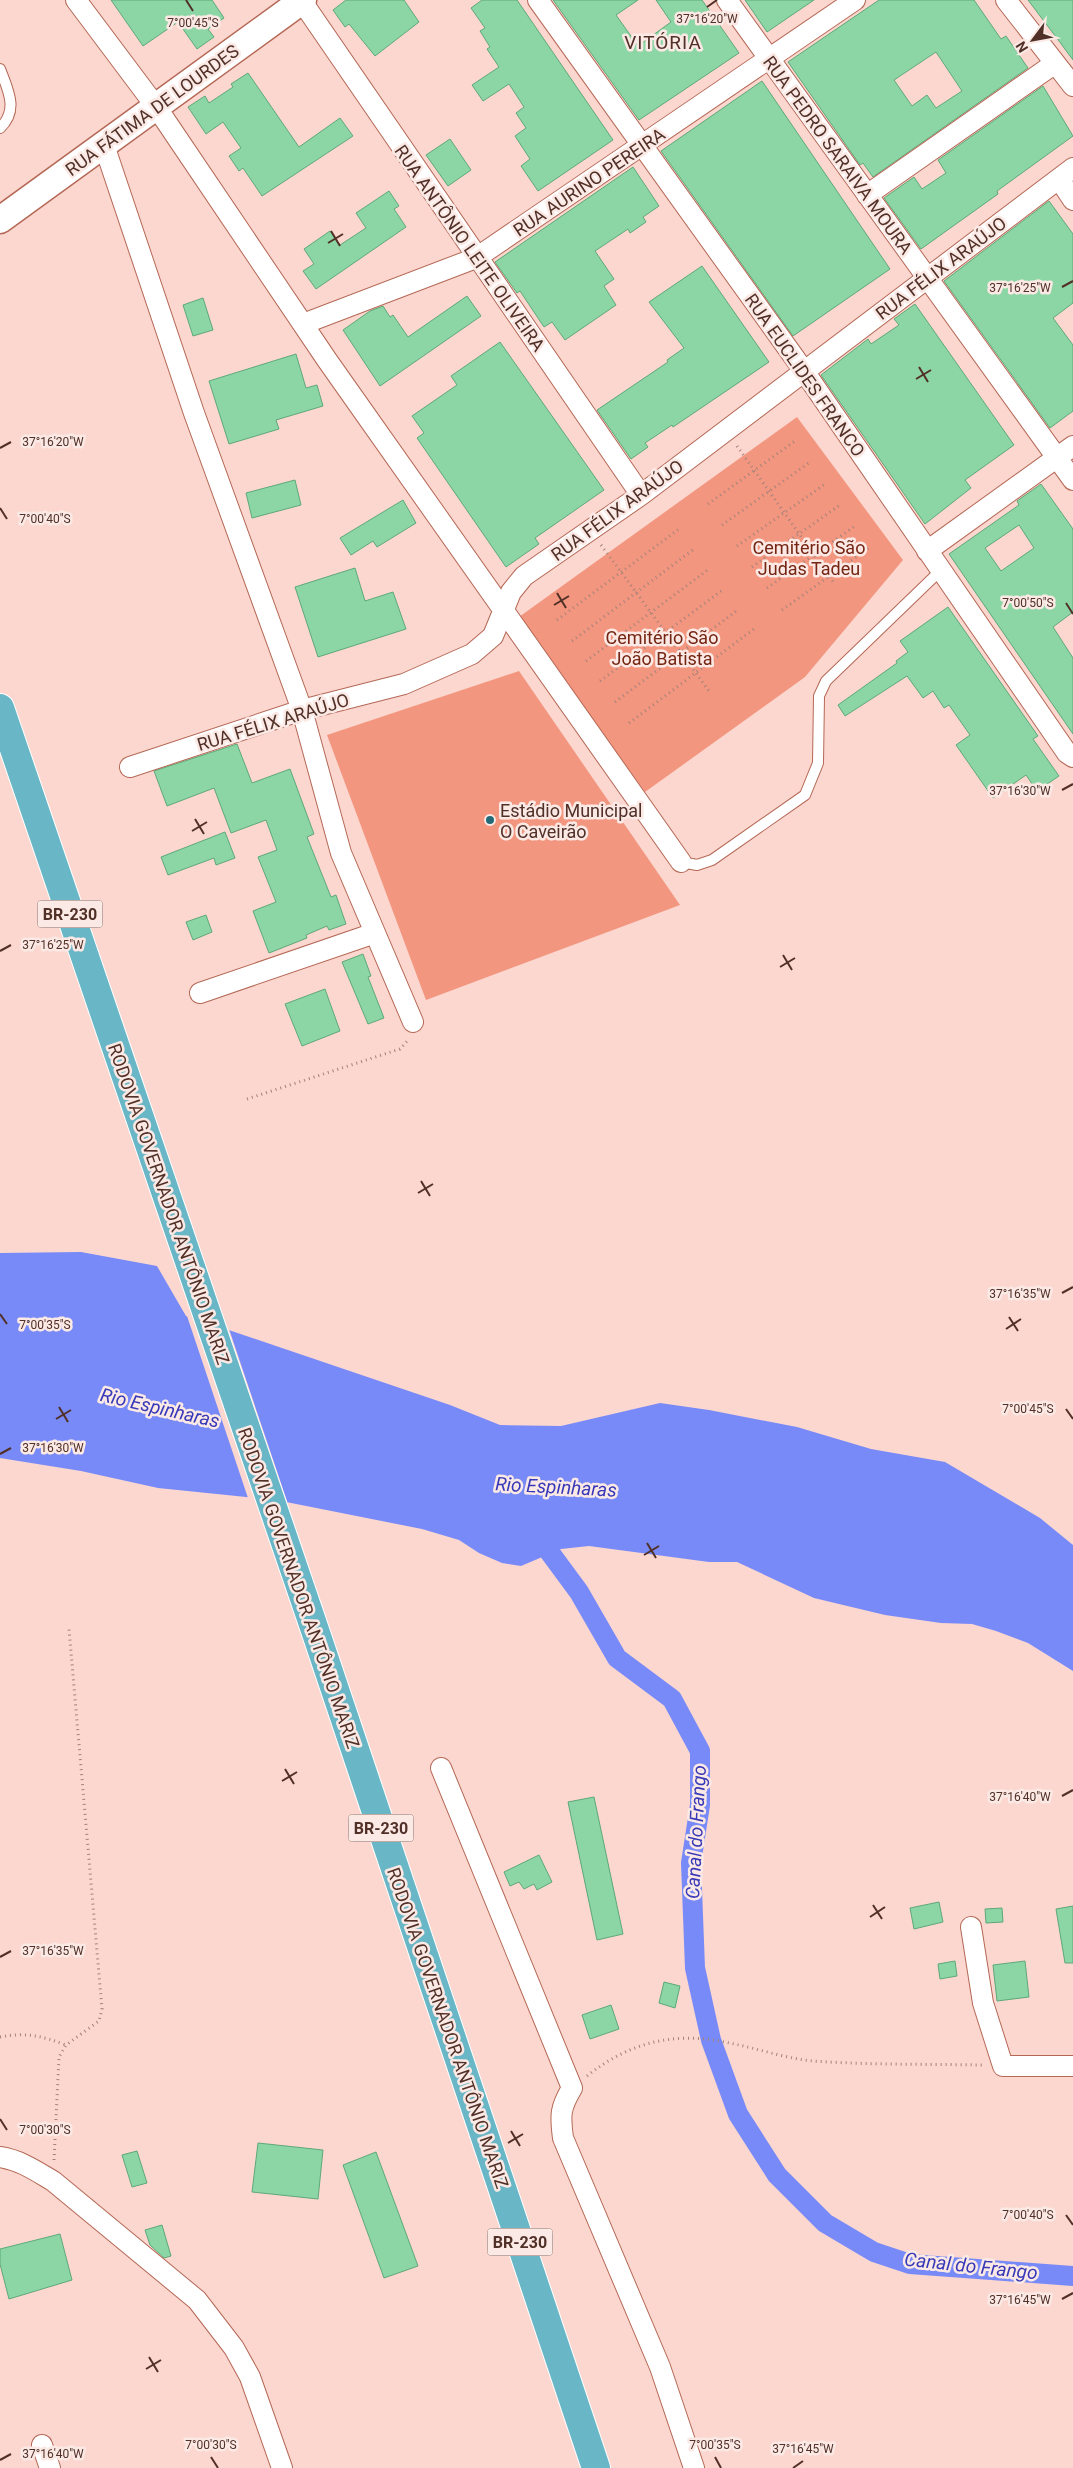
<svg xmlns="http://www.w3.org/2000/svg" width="1073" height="2468" font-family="Roboto,sans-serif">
<rect width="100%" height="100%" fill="#fbd7cf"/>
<path fill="#f3967f" d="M797,417L903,560L805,677L645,792L519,617Z
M519,671L680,905L426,1000L327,735Z"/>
<path fill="#788af8" d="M81,1252L157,1266L186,1316L204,1323L266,1499L158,1488L81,1471L0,1458V1253Z
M211,1324L450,1405L500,1425L561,1426L660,1403L709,1410L797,1427L871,1449L945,1462L1040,1518L1073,1545V1671L1028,1643L996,1631L972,1624L941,1623L885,1615L814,1598L737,1562H709L589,1546L561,1549L521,1566L502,1563L479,1553L459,1540L422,1529L271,1499Z"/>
<path fill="#fbd7cf" d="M185,1310L188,1314L229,1329L288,1504L249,1501Z"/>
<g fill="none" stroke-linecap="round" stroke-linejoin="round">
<path stroke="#788af8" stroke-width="20" d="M534,1531L579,1592L617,1658L672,1699L700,1751V1805L691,1863L695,1968L711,2040L738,2114L777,2175L825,2223L874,2252L910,2264L1073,2276"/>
</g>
<path fill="#8bd6a4" stroke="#5ea879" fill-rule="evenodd" d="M111,0H212L224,18L208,29L214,37L197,49L178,22L143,46Z
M346,0H404L419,22L375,56L349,24L345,27L333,10Z
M482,0H517L613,140L538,191L521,166L530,159L515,136L526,128L516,113L524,107L509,84L483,101L472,85L499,67L487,49L490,47L480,31L485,28L471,8Z
M553,0H638L616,15L638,46L671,22L656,0H702L739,53L639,120Z
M745,0H814L767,32Z
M879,0H974L1001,39L1006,36L1028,68L873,177L863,163L860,165L788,62ZM936,52L962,91L936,108L927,95L912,106L894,80Z
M1028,0H1073V60L1059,41Z
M248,73L299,147L340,118L353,136L262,196L243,168L239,171L229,156L241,148L223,122L206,134L188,107L205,96L209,103L233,87L231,84Z
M762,81L890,269L793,336L661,151Z
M1043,86L1073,136L997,191L998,194L921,249L884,198L914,177L922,189L946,173L938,160Z
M450,139L471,170L448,186L426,155Z
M633,167L659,206L643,217L646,222L630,233L628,229L595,251L614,279L604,286L616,305L565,340L552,322L544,327L520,291L517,293L495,262Z
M389,191L399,206L394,209L406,227L316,289L303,271L314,264L304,249L330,231L340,245L366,228L356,213Z
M1049,201L1073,234V303L1053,318L1073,345V411L1050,428L944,281Z
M702,266L769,362L673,427L672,425L645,443L648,447L631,459L597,410L668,362L667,360L684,348L649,302Z
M467,296L481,316L380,386L343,330L370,311L383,306L390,317L393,315L408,337Z
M203,298L213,330L193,336L183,305Z
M915,304L1014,445L965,480L971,488L925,524L821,375L868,339L871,344L899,325L894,319Z
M500,342L604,490L535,538L539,544L506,567L417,438L424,433L412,416L457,385L451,376Z
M296,354L306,388L317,385L323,406L276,420L279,429L229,444L209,381Z
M295,480L301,505L252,518L246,493Z
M1041,484L1073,529V612L1053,627L1073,658V734L949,554L1019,505L1017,501ZM1019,525L1034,548L1001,571L985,548Z
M403,500L416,523L377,547L373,541L351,555L340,538Z
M355,568L365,601L393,592L406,629L318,657L295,587Z
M948,607L1038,736L1033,739L1059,776L1037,791L1026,775L993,798L956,745L970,735L949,705L944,708L933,691L923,698L907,676L845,716L838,705L897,663L896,661L908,652L900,641Z
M237,744L252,783L290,769L314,834L307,837L331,897L336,895L346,924L329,930L327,926L306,935L307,938L269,953L253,911L276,902L258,857L277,850L266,820L231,833L214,788L167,806L154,771Z
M225,832L235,858L216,865L214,858L168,875L161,857Z
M206,915L212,932L193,940L186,922Z
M363,954L371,976L368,977L384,1018L368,1024L342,962Z
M325,989L340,1031L302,1046L285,1004Z
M594,1797L623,1934L597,1940L568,1802Z
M539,1855L552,1882L537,1890L534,1884L524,1889L519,1882L510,1886L504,1872Z
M939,1902L943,1922L914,1929L910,1908Z
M1073,1906V1963H1065L1056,1909Z
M1002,1908L1003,1922L986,1923L985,1909Z
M955,1961L957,1976L940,1979L938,1964Z
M1025,1961L1029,1997L997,2001L993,1965Z
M664,1982L680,1986L675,2008L659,2003Z
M611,2005L619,2029L590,2039L582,2015Z
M258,2143L323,2150L318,2199L252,2192Z
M137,2151L147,2183L132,2187L122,2155Z
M376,2152L418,2266L384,2278L343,2165Z
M162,2225L171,2256L164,2258L150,2245L145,2230Z
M60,2234L72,2280L9,2299L0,2264V2249Z"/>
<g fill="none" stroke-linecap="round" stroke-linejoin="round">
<defs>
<path id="service" d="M0,69C8,90 19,110 0,128
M681,862L697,865L712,860L805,795L818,763L819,696L826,681L940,571"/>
<path id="minor" d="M76,0L157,108L327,360L681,862
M301,0L641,495
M538,0L804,371L1067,753L1073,757
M727,0L1073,480
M1006,0L1073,86
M104,145L194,413L302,710L341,853L413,1022
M1059,179L1073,200
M867,195L1054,64
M303,324L476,258L855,0
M927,551L1073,446
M130,767L302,710L404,684L472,654L493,636L511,592L524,576L641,495L1073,168
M200,993L375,933
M441,1768L572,2088C560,2108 560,2115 563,2138L660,2367L694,2468
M971,1927L983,2003L1003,2066H1073
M0,2157C20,2160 36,2171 53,2181L197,2300L234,2348L250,2377L282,2468
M42,2445L50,2468"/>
<path id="tertiary" d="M0,220L303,0"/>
<path id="trunk" d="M0,708L318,1639L596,2468"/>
</defs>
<use href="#service" stroke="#b56856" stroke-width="12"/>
<use href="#minor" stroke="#b56856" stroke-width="22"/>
<use href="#tertiary" stroke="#b56856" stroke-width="29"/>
<use href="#trunk" stroke="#fff" stroke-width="30"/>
<path stroke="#a48279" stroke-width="3" stroke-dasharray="1 4" stroke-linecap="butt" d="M737,446L834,583
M708,504L795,441
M722,525L810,462
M601,545L709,691
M737,546L825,484
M752,567L840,505
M767,588L855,526
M782,610L870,547
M557,620L679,529
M572,641L694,549
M586,661L709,569
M600,681L724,589
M615,702L739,609
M629,723L754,629
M247,1099L400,1049L409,1039
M0,2037C26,2032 42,2036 66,2045
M587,2076C627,2044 672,2031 724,2042C754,2047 782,2058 813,2061C869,2065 926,2064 983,2065
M54,2160L59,2057L66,2045L99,2021L102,2009L69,1629"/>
<use href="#service" stroke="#fff" stroke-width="10"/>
<use href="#minor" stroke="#fff" stroke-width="20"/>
<use href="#tertiary" stroke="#fff" stroke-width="26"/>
<use href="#trunk" stroke="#68b6c6" stroke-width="28"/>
</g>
<path fill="none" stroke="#513027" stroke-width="2" d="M186,0L193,11M707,7L717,0M331,231L340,246M328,243L343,234M1062,287L1073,281M919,367L928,382M916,379L931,370M0,448L11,442M0,508L7,519M557,593L566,608M1066,603L1073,614M554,605L569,596M1062,790L1073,784M195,819L204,834M192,831L207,822M0,951L11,945M783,955L792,970M780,967L795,958M421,1181L430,1196M418,1193L433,1184M1062,1293L1073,1287M0,1314L7,1324M1009,1317L1018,1331M1006,1329L1021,1319M59,1407L68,1422M1066,1409L1073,1419M56,1419L71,1410M0,1454L11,1448M647,1543L656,1558M644,1555L659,1546M285,1769L294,1784M282,1781L297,1772M1062,1796L1073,1790M873,1905L882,1919M870,1917L885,1907M0,1957L11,1951M0,2119L7,2130M511,2131L520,2146M508,2143L523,2134M1066,2215L1073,2225M1062,2299L1073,2293M149,2357L158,2372M146,2369L161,2360M211,2457L218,2468M715,2457L721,2468M0,2460L11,2454M793,2468L803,2461"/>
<circle fill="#236a79" stroke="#fbe9e5" stroke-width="2" cx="490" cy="820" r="5"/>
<g text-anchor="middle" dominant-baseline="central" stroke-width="5" stroke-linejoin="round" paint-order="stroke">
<g fill="#fbe9e5" stroke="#846860" stroke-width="1">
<rect x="37.5" y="900.5" width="65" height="27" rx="4"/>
<rect x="348.5" y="1814.5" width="65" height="27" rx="4"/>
<rect x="487.5" y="2228.5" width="65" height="27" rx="4"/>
</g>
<g font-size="16" font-weight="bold" fill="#513027">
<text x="70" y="914">BR-230</text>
<text x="381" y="1828">BR-230</text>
<text x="520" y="2242">BR-230</text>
</g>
<g font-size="18" fill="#513027" stroke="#fbe9e5">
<text transform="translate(152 110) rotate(-36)">RUA FÁTIMA DE LOURDES</text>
<text transform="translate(838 155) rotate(54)">RUA PEDRO SARAIVA MOURA</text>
<text transform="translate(589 182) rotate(-34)">RUA AURINO PEREIRA</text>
<text transform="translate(470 248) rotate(55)">RUA ANTÔNIO LEITE OLIVEIRA</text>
<text transform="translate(941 268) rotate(-37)">RUA FÉLIX ARAÚJO</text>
<text transform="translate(805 375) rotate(55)">RUA EUCLIDES FRANCO</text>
<text transform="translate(617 510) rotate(-36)">RUA FÉLIX ARAÚJO</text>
<text transform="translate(273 722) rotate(-17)">RUA FÉLIX ARAÚJO</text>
<text transform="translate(169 1204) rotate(71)">RODOVIA GOVERNADOR ANTÔNIO MARIZ</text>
<text transform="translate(299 1588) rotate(71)">RODOVIA GOVERNADOR ANTÔNIO MARIZ</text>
<text transform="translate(448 2028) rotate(71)">RODOVIA GOVERNADOR ANTÔNIO MARIZ</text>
</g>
<g font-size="18" fill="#752513" stroke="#fbe9e5">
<text x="809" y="547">Cemitério São<tspan x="809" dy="21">Judas Tadeu</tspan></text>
<text x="662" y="637">Cemitério São<tspan x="662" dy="21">João Batista</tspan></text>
</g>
<g font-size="18" fill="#513027" stroke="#fbe9e5" text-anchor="start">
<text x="500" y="810">Estádio Municipal<tspan x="500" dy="21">O Caveirão</tspan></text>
</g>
<g font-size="19" letter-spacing="1" fill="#513027" stroke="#fbe9e5">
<text x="663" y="42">VITÓRIA</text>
</g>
<g font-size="19" font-style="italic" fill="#3839b8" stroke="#fbe9e5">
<text transform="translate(160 1408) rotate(13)">Rio Espinharas</text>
<text transform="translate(556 1487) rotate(3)">Rio Espinharas</text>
<text transform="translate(696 1832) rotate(-87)">Canal do Frango</text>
<text transform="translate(971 2266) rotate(6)">Canal do Frango</text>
</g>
</g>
<g font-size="12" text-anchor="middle" fill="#513027" stroke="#fbe9e5" stroke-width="5" stroke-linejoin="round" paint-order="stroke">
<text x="707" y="23">37°16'20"W</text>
<text x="193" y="27">7°00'45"S</text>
<text x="1020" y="292">37°16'25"W</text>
<text x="53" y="446">37°16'20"W</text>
<text x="45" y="523">7°00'40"S</text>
<text x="1028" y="607">7°00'50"S</text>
<text x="1020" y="795">37°16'30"W</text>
<text x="53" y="949">37°16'25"W</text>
<text x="1020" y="1298">37°16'35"W</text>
<text x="45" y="1329">7°00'35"S</text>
<text x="1028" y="1413">7°00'45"S</text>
<text x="53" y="1452">37°16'30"W</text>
<text x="1020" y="1801">37°16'40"W</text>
<text x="53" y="1955">37°16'35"W</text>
<text x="45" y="2134">7°00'30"S</text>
<text x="1028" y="2219">7°00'40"S</text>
<text x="1020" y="2304">37°16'45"W</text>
<text x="211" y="2449">7°00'30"S</text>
<text x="715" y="2449">7°00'35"S</text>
<text x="803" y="2453">37°16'45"W</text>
<text x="53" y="2458">37°16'40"W</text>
</g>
<g transform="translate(1033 40) rotate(238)" stroke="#fbe9e5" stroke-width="4" paint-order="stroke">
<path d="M0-4L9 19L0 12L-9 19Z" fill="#513027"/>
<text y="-8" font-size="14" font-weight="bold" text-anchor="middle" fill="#513027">N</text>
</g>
</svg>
